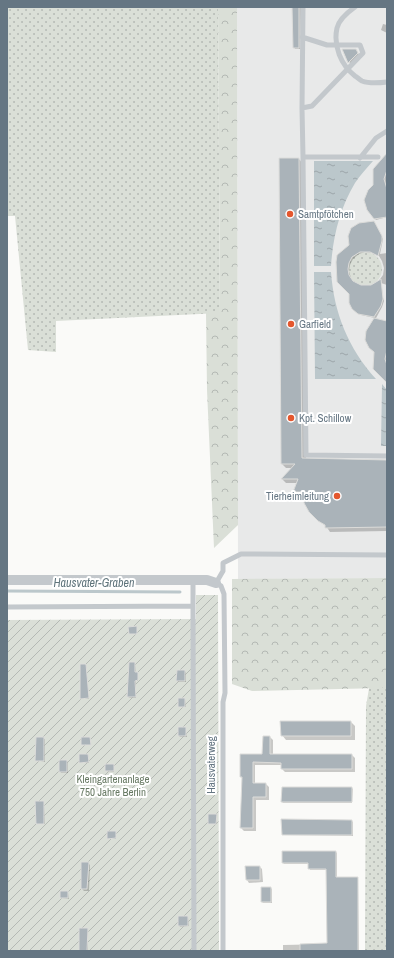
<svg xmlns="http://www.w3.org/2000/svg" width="394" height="958" font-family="'Archivo Narrow',sans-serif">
<defs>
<pattern id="grass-dots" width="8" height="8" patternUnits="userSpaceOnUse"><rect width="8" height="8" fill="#dadfd7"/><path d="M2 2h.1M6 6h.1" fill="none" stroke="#b4b9b4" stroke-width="1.8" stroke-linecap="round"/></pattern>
<pattern id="park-crowns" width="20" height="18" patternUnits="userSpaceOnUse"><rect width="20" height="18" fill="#dadfd7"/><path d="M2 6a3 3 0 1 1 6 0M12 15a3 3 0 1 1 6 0" fill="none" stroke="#b4b9b4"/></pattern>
<pattern id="garden-furrows" width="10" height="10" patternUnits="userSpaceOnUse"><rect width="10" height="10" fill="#dadfd7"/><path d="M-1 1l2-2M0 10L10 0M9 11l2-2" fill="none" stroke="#b4b9b4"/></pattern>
<pattern id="water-ripples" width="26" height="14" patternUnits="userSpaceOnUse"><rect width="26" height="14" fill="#bbc7cb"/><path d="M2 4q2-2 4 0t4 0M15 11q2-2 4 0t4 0" fill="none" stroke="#9ca6aa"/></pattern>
</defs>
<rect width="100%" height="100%" fill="#fafaf8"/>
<path fill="#e8e9e9" d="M237,7H387V578L238,579Z"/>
<path fill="url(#grass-dots)" d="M7,7H218L220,313L56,321V352L28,350L15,216H7Z
M348 269a17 17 0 1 1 34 0a17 17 0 1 1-34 0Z
M387,583V951H365L366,706Z"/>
<path fill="url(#park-crowns)" d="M218,7H237L238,525L214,548L207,390L206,313H220Z
M387,578V683H383V688L252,691L232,684V579Z"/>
<path fill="url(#garden-furrows)" d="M196,595H218L219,951H7V620L196,619Z"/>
<path fill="url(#water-ripples)" d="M314,161H373C367,168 360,175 355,183C340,208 333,236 331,266H314Z
M314,272H331C334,313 348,348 376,379H315Z
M382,384L387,390V446H381Z"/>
<path fill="#0003" d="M293,7H301L300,49H295L294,47Z
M383,24L387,25V33L381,30Z
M343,50H356L360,56L351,65Z
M387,156L386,185L387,188V217L376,220L367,209L374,186Z
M299,159L303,164L306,460L387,461V531L330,532L326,526L318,520L304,496H299L294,492L297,483H286L282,479L293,468H286L282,464Z
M375,224L383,239L380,254L387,253V285L378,282L383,275L384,268L382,261L379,256L372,253L365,252L359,254L353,259L350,265L349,271L351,278L353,282L358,285L371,286L378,282L384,301L382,307L375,320L387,322V381L367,331L375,318L361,315L355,311L338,256Z
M135,663L136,673L138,674V681H136V698H130L128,697Z
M86,665L89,699H82L81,698Z
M185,671L186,673V682H178L177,680Z
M185,699L186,707H180L179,706Z
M282,722H351L355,726V740H286L282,735Z
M185,728L187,737H180L179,736Z
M270,737L273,740V755H352L355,758V772H285L282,769V765H255V784H266L269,787V800H256V831H244L241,828L243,779L241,777V755H263Z
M37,738L45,739V762L36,760Z
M88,755L89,763H81L80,762Z
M67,761L68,762V773H61L60,771Z
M113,765L114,772L106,771Z
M352,788L353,789L352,803H283L282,802Z
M43,802L44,803L45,824H38L37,823Z
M216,815L217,824H210L209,823Z
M352,821L353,822V836L284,835L283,834Z
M115,832L116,839L108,838Z
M336,852L337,853V878H357L358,879L359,951H283V945L328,944L327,870H310L309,864H284L283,863Z
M88,863L90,865L89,891H84L82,889Z
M260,867L262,869L263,882L249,883L247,880Z
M271,888L272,889V903H263L262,902Z
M68,892L69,899L61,898Z
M188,917L189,926L180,927L179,925Z
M87,929L88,931V951H80Z"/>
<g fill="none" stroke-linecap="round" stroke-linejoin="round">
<path stroke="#bbc7cb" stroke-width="3" d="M7,591L180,592"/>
</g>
<path fill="#aab3b9" stroke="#dcdcda" d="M292,7H299V48H293Z
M342,49H356L358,53L348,63Z
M387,153V170L384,179L387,189V217L374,219L367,210L364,200L368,190L373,185V169Z
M279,158H299L302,458L387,460V527L325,528V525L318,521L309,512L304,503L303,492H293L298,479H281L295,464H281Z
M374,221L382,236V241L378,256L370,252H360L352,257L349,263L348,269L349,275L353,281L361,285H371L381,279L383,299L381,306L374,317L358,314L352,309L349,303V294L337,282L336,262L337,255L349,245L348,236L351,228L359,223Z
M374,318L387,321V350L385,359L387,365V383L373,369L374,352L369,348L365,340L366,331Z
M137,626V634H129L128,627Z
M129,662H135V672H138V680L135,681L136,697H127Z
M80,664H86L89,698L80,699Z
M177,670H185V681H176Z
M178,698H185V707H178Z
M280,721H351V736H281Z
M178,727H186V736H178Z
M263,736H270V754H352V769H281V763L253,762V783H266V797H253V828H240L242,777H240V754H262Z
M36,737H44V761H35Z
M81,737H90L91,745H81Z
M79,754H88L89,762L79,763Z
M59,760H67V772H59Z
M105,764H114V771H105Z
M282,787H352V802H281Z
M35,801H44V824H36Z
M208,814H217L216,824H208Z
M281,819L352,820V835H282Z
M107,831H116V838L107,839Z
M282,851H336V877H358V951H300V944L327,943L326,869H308V863H282Z
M81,862H89L87,889H81Z
M245,866H260V880H246Z
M261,887H271V902H261Z
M60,891H68V898H60Z
M178,916H188V926H178Z
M79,928H88L87,951H79Z"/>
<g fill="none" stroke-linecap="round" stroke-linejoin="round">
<path stroke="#c3c8cc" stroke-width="5" d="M303,7L302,108L303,157L306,455L387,456
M355,7C348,12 339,19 337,28C333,46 341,65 355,76C357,77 360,80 362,81C370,84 379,83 387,82
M302,108L312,106L363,53L360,45H327L302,37
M303,157H378
M360,158L376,138L387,131
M193,606L194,951
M7,607L193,606V580
M223,951V702L225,693L224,594L221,586L216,583L223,571V563L241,554L387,555"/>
<path stroke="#c3c8cc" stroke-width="10" d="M7,580H207L216,583"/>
</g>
<g fill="#e4572e" stroke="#fff" stroke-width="1.5">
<circle cx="290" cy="214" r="4"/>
<circle cx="291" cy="324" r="4"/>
<circle cx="291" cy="418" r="4"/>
<circle cx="337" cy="496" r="4"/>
</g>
<g text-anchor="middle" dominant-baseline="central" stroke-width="4" stroke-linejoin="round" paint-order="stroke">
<g font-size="11" fill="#657683" stroke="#fff" text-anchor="start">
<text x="298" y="214">Samtpfötchen</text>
<text x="299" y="324">Garfield</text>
<text x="299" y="418">Kpt. Schillow</text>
<text x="329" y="496" text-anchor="end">Tierheimleitung</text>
</g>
<g font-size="11" fill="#657683" stroke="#fff">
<text transform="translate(211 765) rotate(-90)">Hausvaterweg</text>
</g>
<g font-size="11" fill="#687a64" stroke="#fff">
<text x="113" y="779">Kleingartenanlage<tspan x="113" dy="13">750 Jahre Berlin</tspan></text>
</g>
<g font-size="12" font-style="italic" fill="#60757c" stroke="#fff">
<text x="94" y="583">Hausvater-Graben</text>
</g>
</g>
<rect width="394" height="958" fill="none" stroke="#657683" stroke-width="16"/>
</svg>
